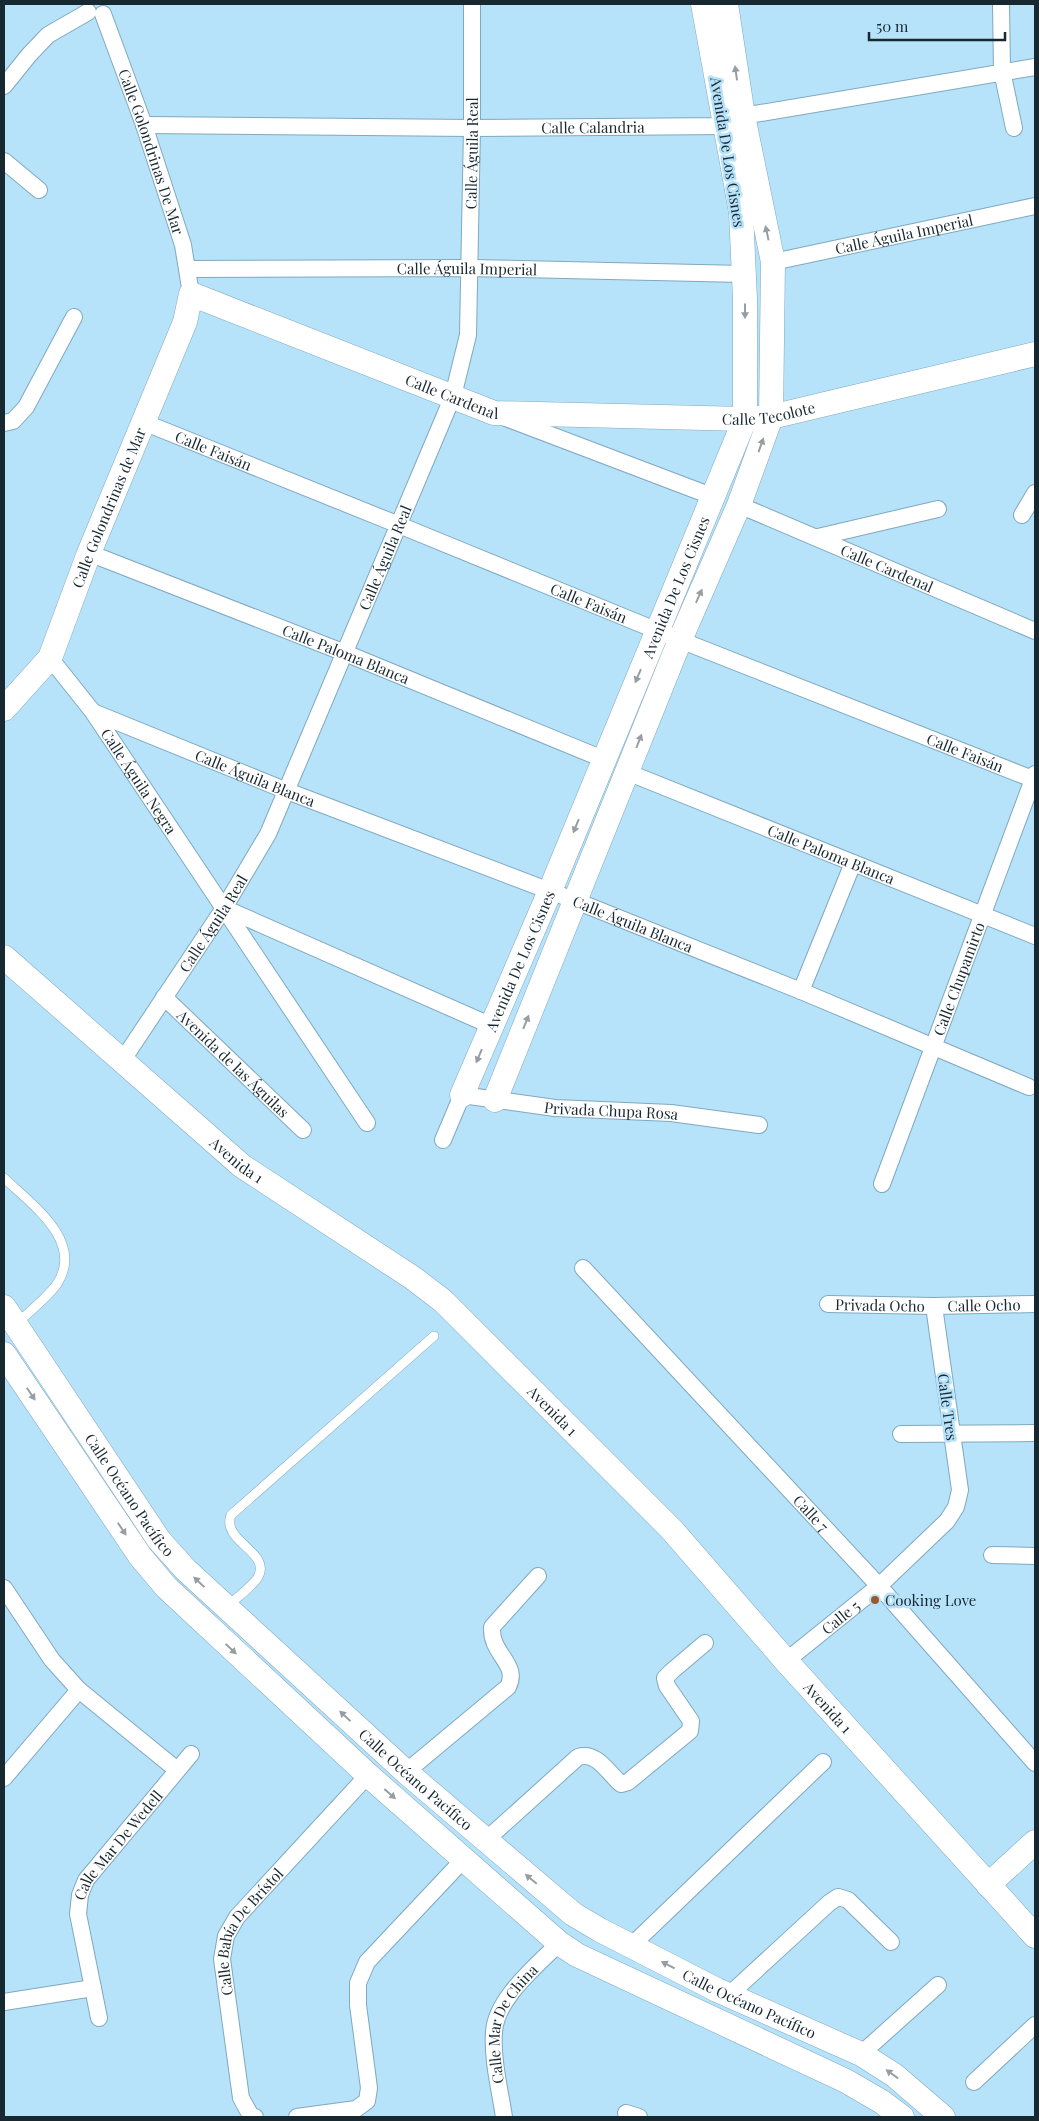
<svg xmlns="http://www.w3.org/2000/svg" width="1039" height="2121" font-family="'Playfair Display',serif">
  <style>
    .lines { fill: none; stroke-linecap: round; stroke-linejoin: round }
    .lane-casing { stroke: #7fa9c0; stroke-width: 10 }
    .street-casing { stroke: #7fa9c0; stroke-width: 18 }
    .secondary-casing { stroke: #7fa9c0; stroke-width: 25 }
    .lane { stroke: #fff; stroke-width: 9 }
    .street { stroke: #fff; stroke-width: 16 }
    .secondary { stroke: #fff; stroke-width: 24 }
    .oneway { fill: #979ea2 }
    .poi-dot { fill: #9d592a; stroke: #b6e2fa; stroke-width: 2 }
    .labels { text-anchor: middle; dominant-baseline: central; stroke-width: 5; stroke-linejoin: round; paint-order: stroke }
    .street-label { font-size: 15px; fill: #172831; stroke: #b6e2fa }
    .poi-label { font-size: 15px; fill: #172831; stroke: #b6e2fa; text-anchor: start }
  </style>
  <rect width="100%" height="100%" fill="#b6e2fa"/>
  <g class="lines">
    <!-- lane casing -->
    <g class="lane-casing">
      <path id="lane" d="M4,1178C31,1204 85,1241 57,1284C46,1299 29,1312 16,1324
        M228,1606C234,1600 255,1584 258,1577C272,1552 221,1542 231,1515L434,1336"/>
    </g>
    <!-- street casing -->
    <g class="street-casing">
      <g id="street">
        <path d="M1001,4L1002,71L1014,128"/>
        <path id="s1" d="M103,14L144,125L183,245L191,294"/>
        <path d="M4,86L29,55L48,35L88,12"/>
        <path id="s2" d="M144,125L472,128L725,126L743,116L1035,67"/>
        <path d="M4,161L39,190"/>
        <path id="s3" d="M773,262L1035,206"/>
        <path id="s4" d="M188,269L470,268L744,274"/>
        <path d="M506,418L714,497"/>
        <path id="s5" d="M143,422L399,525L680,640L1035,780"/>
        <path d="M4,423L13,421L26,407L74,317"/>
        <path id="s6" d="M739,505L1035,631"/>
        <path d="M1022,515L1035,493"/>
        <path d="M818,537L938,509"/>
        <path id="s7" d="M89,553L345,653L603,759"/>
        <path id="s8" d="M50,658L93,712L367,1123"/>
        <path id="s9" d="M93,712L287,791L576,901L801,991L1029,1087"/>
        <path id="s10" d="M627,772L1035,936"/>
        <path d="M224,908L492,1026"/>
        <path d="M801,991L853,863"/>
        <path id="s11" d="M164,997L303,1130"/>
        <path id="s12" d="M122,1061L224,908L268,834L453,396L468,335L472,128V4"/>
        <path id="s13" d="M443,1140L462,1095L555,1108L671,1113L759,1125"/>
        <path id="s14" d="M882,1184L1035,774"/>
        <path id="s15" d="M583,1268L879,1586L1035,1763"/>
        <path id="s16" d="M828,1304L934,1306L1035,1304"/>
        <path d="M901,1434L1035,1433"/>
        <path d="M992,1555L1035,1556"/>
        <path d="M4,1588L52,1660L79,1690L177,1770"/>
        <path id="s17" d="M786,1661L879,1586L947,1521L956,1507L960,1490L934,1306"/>
        <path d="M406,1772L508,1687C520,1664 490,1654 492,1627L538,1576"/>
        <path d="M4,1778L79,1690"/>
        <path d="M486,1840L578,1757C597,1751 608,1773 621,1784L628,1782L690,1731L691,1721L667,1686L665,1678L672,1671L705,1643"/>
        <path d="M631,1946L823,1762"/>
        <path d="M729,1995L829,1903L838,1897L848,1900L891,1942"/>
        <path d="M4,2002L93,1988"/>
        <path id="s18" d="M99,2018L78,1914L80,1895L86,1880L191,1754"/>
        <path d="M861,2054L938,1985"/>
        <path d="M974,2082L1035,2025"/>
        <path d="M626,2113L639,2117"/>
        <path id="s19" d="M255,2117L251,2116L241,2098L222,1959L226,1936L237,1917L368,1775"/>
        <path d="M297,2117L356,2109L367,2101L369,2088L358,2005V1983L367,1962L464,1859"/>
        <path id="s20" d="M504,2117C500,2090 492,2060 494,2032C496,1998 537,1966 559,1943"/>
      </g>
    </g>
    <!-- secondary casing -->
    <g class="secondary-casing">
      <g id="secondary">
        <path id="s21" d="M4,709L50,658L89,553L185,322L191,294L494,413L745,419L771,417L1035,354"/>
        <path id="s22" d="M4,957L242,1166L413,1278L443,1301L672,1530L786,1661L1035,1936"/>
        <path id="s23" d="M462,1095L550,891L745,419V299L741,212L703,4"/>
        <path d="M495,1100L680,640L739,505L771,417L773,262L743,116L726,4"/>
        <path id="s24" d="M4,1307L159,1540L186,1570L406,1772L573,1914L600,1930L717,1990L861,2054L894,2075L943,2117"/>
        <path d="M4,1354L140,1556L166,1587L368,1775L559,1943L577,1955L846,2081L882,2102L902,2117"/>
        <path d="M988,1885L1035,1842"/>
      </g>
    </g>
    <!-- lane -->
    <use href="#lane" class="lane"/>
    <!-- street -->
    <use href="#street" class="street"/>
    <!-- secondary -->
    <use href="#secondary" class="secondary"/>
  </g>
  <!-- one-way arrows -->
  <defs><path id="oneway-solid" d="M-6-.8H1V-3.2L6.5 0L1 3.2V.8H-6Z" transform="scale(1.25)"/></defs>
  <g class="oneway">
    <use href="#oneway-solid" transform="translate(736 73) rotate(-98)"/>
    <use href="#oneway-solid" transform="translate(767 233) rotate(-102)"/>
    <use href="#oneway-solid" transform="translate(745 311) rotate(90)"/>
    <use href="#oneway-solid" transform="translate(761 445) rotate(-70)"/>
    <use href="#oneway-solid" transform="translate(699 596) rotate(-66)"/>
    <use href="#oneway-solid" transform="translate(638 676) rotate(113)"/>
    <use href="#oneway-solid" transform="translate(639 741) rotate(-69)"/>
    <use href="#oneway-solid" transform="translate(576 826) rotate(112)"/>
    <use href="#oneway-solid" transform="translate(526 1022) rotate(-68)"/>
    <use href="#oneway-solid" transform="translate(479 1056) rotate(113)"/>
    <use href="#oneway-solid" transform="translate(31 1394) rotate(56)"/>
    <use href="#oneway-solid" transform="translate(122 1529) rotate(56)"/>
    <use href="#oneway-solid" transform="translate(199 1582) rotate(-137)"/>
    <use href="#oneway-solid" transform="translate(231 1649) rotate(43)"/>
    <use href="#oneway-solid" transform="translate(345 1716) rotate(-137)"/>
    <use href="#oneway-solid" transform="translate(390 1794) rotate(41)"/>
    <use href="#oneway-solid" transform="translate(531 1879) rotate(-140)"/>
    <use href="#oneway-solid" transform="translate(668 1965) rotate(-153)"/>
    <use href="#oneway-solid" transform="translate(892 2074) rotate(-144)"/>
  </g>
  <!-- markers -->
  <circle class="poi-dot" cx="875" cy="1600" r="5"/>
  <g class="labels">
    <!-- street labels -->
    <g class="street-label">
      <text stroke="none"><textPath href="#s2" startOffset="449">Calle Calandria</textPath></text>
      <text stroke="none"><textPath href="#s1" startOffset="146">Calle Golondrinas De Mar</textPath></text>
      <text transform="translate(728 152) rotate(81)">Avenida De Los Cisnes</text>
      <text stroke="none"><textPath href="#s12" startOffset="990">Calle Águila Real</textPath></text>
      <text stroke="none"><textPath href="#s3" startOffset="134">Calle Águila Imperial</textPath></text>
      <text stroke="none"><textPath href="#s4" startOffset="279">Calle Águila Imperial</textPath></text>
      <text stroke="none"><textPath href="#s21" startOffset="740">Calle Cardenal</textPath></text>
      <text stroke="none"><textPath href="#s21" startOffset="1060">Calle Tecolote</textPath></text>
      <text stroke="none"><textPath href="#s5" startOffset="76">Calle Faisán</textPath></text>
      <text stroke="none"><textPath href="#s21" startOffset="230">Calle Golondrinas de Mar</textPath></text>
      <text stroke="none"><textPath href="#s12" startOffset="570">Calle Águila Real</textPath></text>
      <text stroke="none"><textPath href="#s6" startOffset="161">Calle Cardenal</textPath></text>
      <text stroke="none"><textPath href="#s23" startOffset="551">Avenida De Los Cisnes</textPath></text>
      <text stroke="none"><textPath href="#s5" startOffset="481">Calle Faisán</textPath></text>
      <text stroke="none"><textPath href="#s7" startOffset="276">Calle Paloma Blanca</textPath></text>
      <text stroke="none"><textPath href="#s5" startOffset="886">Calle Faisán</textPath></text>
      <text stroke="none"><textPath href="#s9" startOffset="175">Calle Águila Blanca</textPath></text>
      <text stroke="none"><textPath href="#s8" startOffset="152">Calle Águila Negra</textPath></text>
      <text stroke="none"><textPath href="#s10" startOffset="220">Calle Paloma Blanca</textPath></text>
      <text stroke="none"><textPath href="#s12" startOffset="165">Calle Águila Real</textPath></text>
      <text stroke="none"><textPath href="#s9" startOffset="580">Calle Águila Blanca</textPath></text>
      <text stroke="none"><textPath href="#s23" startOffset="146">Avenida De Los Cisnes</textPath></text>
      <text stroke="none"><textPath href="#s14" startOffset="219">Calle Chupamirto</textPath></text>
      <text stroke="none"><textPath href="#s11" startOffset="96">Avenida de las Águilas</textPath></text>
      <text stroke="none"><textPath href="#s13" startOffset="199">Privada Chupa Rosa</textPath></text>
      <text stroke="none"><textPath href="#s22" startOffset="309">Avenida 1</textPath></text>
      <text stroke="none"><textPath href="#s16" startOffset="52">Privada Ocho</textPath></text>
      <text stroke="none"><textPath href="#s16" startOffset="156">Calle Ocho</textPath></text>
      <text transform="translate(948 1407) rotate(82)">Calle Tres</text>
      <text stroke="none"><textPath href="#s22" startOffset="714">Avenida 1</textPath></text>
      <text stroke="none"><textPath href="#s24" startOffset="226">Calle Océano Pacífico</textPath></text>
      <text stroke="none"><textPath href="#s15" startOffset="335">Calle 7</textPath></text>
      <text stroke="none"><textPath href="#s17" startOffset="70">Calle 5</textPath></text>
      <text stroke="none"><textPath href="#s22" startOffset="1119">Avenida 1</textPath></text>
      <text stroke="none"><textPath href="#s24" startOffset="631">Calle Océano Pacífico</textPath></text>
      <text stroke="none"><textPath href="#s18" startOffset="188">Calle Mar De Wedell</textPath></text>
      <text stroke="none"><textPath href="#s19" startOffset="201">Calle Bahía De Brístol</textPath></text>
      <text stroke="none"><textPath href="#s24" startOffset="1036">Calle Océano Pacífico</textPath></text>
      <text stroke="none"><textPath href="#s20" startOffset="99">Calle Mar De China</textPath></text>
    </g>
    <!-- poi labels -->
    <g class="poi-label">
      <text x="885" y="1600">Cooking Love</text>
    </g>
  </g>
  <!-- border -->
  <rect width="1039" height="2121" fill="none" stroke="#172831" stroke-width="10"/>
  <!-- scale -->
  <path d="M869 32v8h136v-8" fill="none" stroke="#172831" stroke-width="2.5"/>
  <text x="876" y="32" font-size="15" fill="#172831" stroke="#b6e2fa" stroke-width="4" paint-order="stroke">50 m</text>
</svg>
